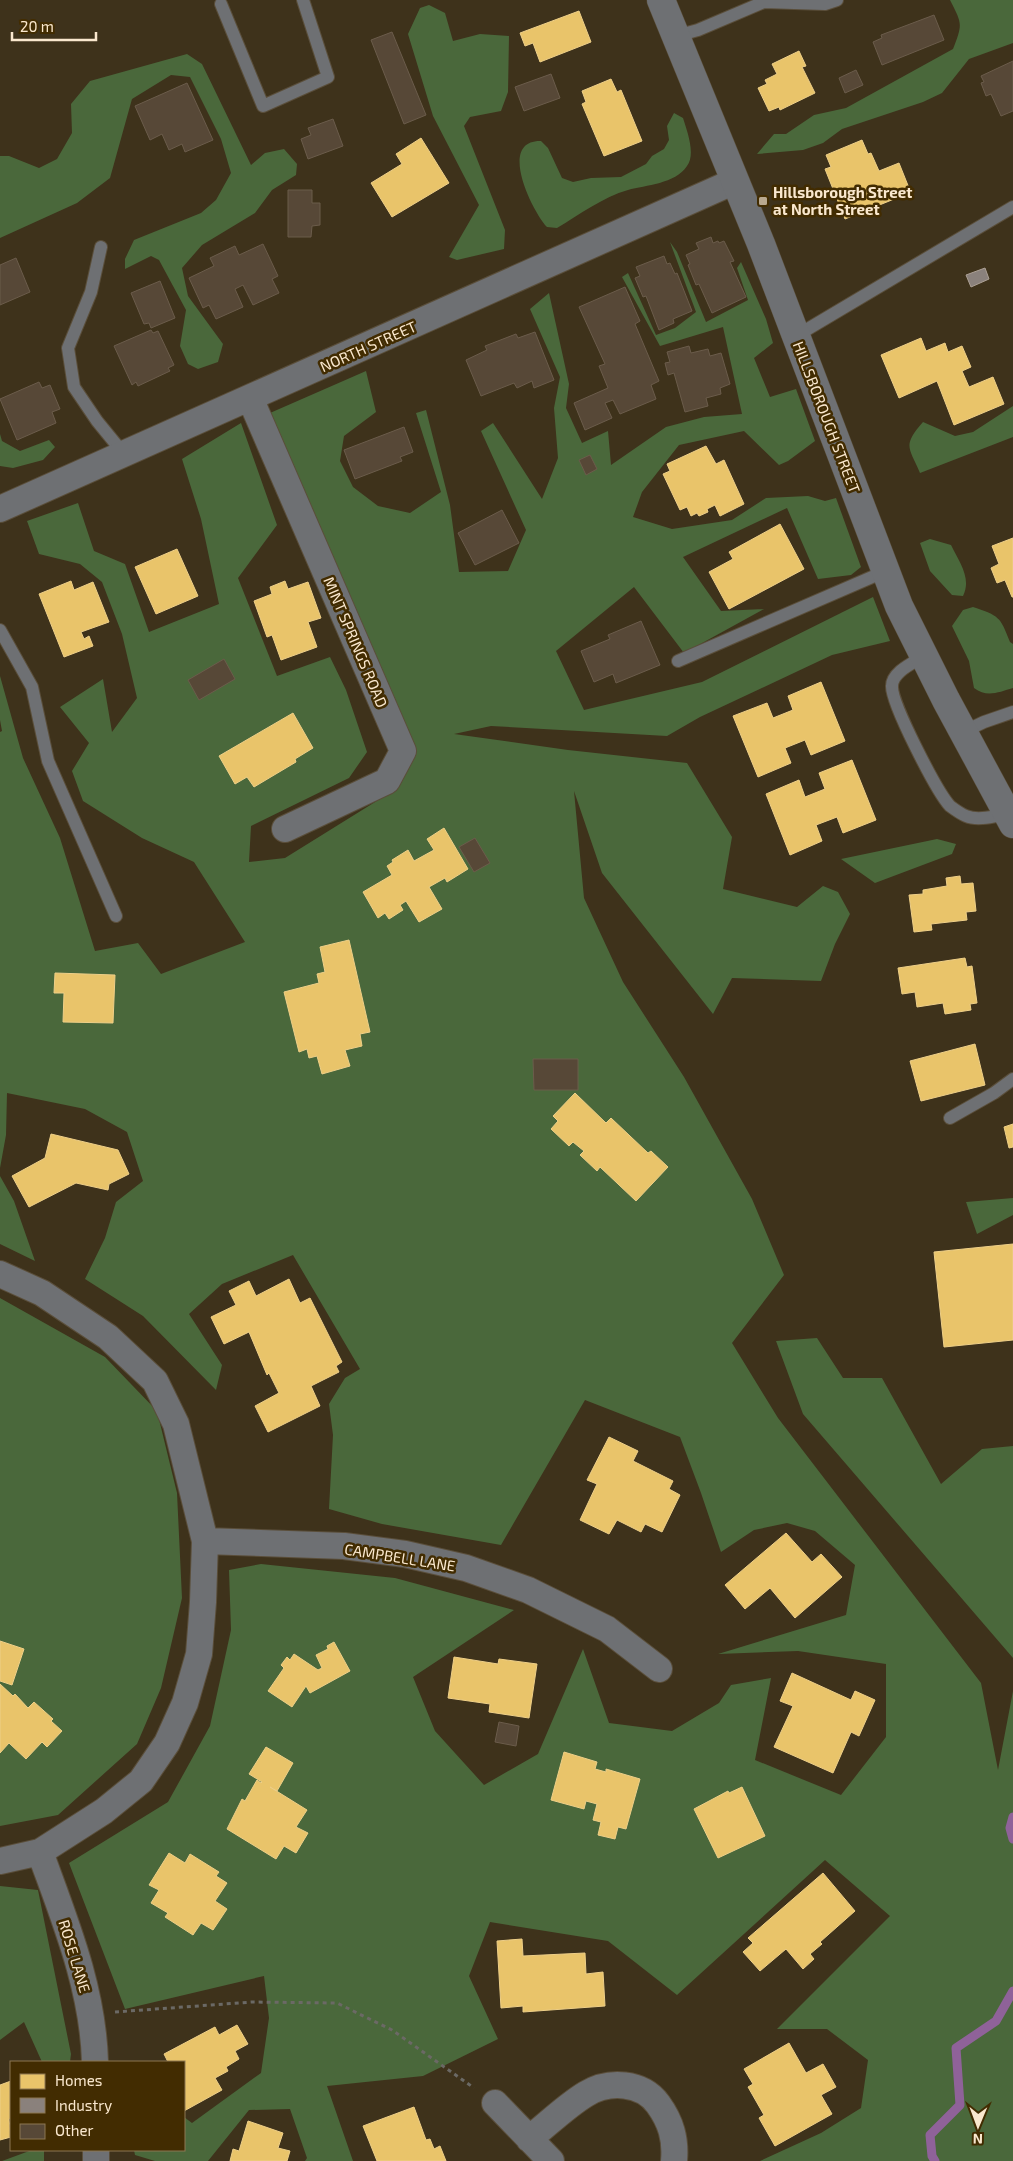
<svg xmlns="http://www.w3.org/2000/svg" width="1013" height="2161" font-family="'Exo 2',sans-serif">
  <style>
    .green { fill: #4a683b }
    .homes { fill: #e9c46a; stroke: #eecf88 }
    .industry { fill: #8a817c; stroke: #aca095 }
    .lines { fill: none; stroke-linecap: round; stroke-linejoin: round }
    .stream { stroke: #8f6299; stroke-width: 9 }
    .building { fill: #574837; stroke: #6b5c4b }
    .service-casing { stroke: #5a4e3a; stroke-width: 14 }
    .minor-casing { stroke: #5a4e3a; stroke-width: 28 }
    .tertiary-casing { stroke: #5a4e3a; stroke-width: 29 }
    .path { stroke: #6b6965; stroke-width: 3; stroke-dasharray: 4 4; stroke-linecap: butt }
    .service { stroke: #6e7073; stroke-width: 12 }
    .minor { stroke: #6e7073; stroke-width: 26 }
    .tertiary { stroke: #6e7073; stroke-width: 28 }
    .poi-dot { fill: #b8a88f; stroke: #422c01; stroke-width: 2 }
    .labels { text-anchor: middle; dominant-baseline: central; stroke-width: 5; stroke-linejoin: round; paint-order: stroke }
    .poi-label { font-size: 15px; font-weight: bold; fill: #fae8ce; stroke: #422c01; text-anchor: start }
    .street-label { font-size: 15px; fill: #fae8ce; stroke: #422c01 }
  </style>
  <rect width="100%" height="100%" fill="#3e321b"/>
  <!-- green -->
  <path class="green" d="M950,0H1013V43L969,59L942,93L923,102L842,129L823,143L803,150L757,154L774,134H786L814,115L846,108L953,49C963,23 962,24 950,0Z
    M429,5L445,13L453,41L480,34L509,36L508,92L501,111L470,117L464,126L505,230L504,249L457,260L449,257L479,205L433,116L408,34L420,8Z
    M187,54L202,64L251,165L265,153L284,149L297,164L296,175L272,190L255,213L202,245L182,268L188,296L223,344L218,362L198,369L188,364L180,346L186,310L159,260L151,256L125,269V259L134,240L201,213L216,200L231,173L221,139L190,77L171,75L132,99L110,178L77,203L0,238V156H9L39,168L57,159L72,133L71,104L90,81Z
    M674,113L683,118C687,131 696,154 687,166C675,184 646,185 628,190C603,197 579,215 557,228L547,227C532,211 497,140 541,141L548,148L562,178L573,182L591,178L621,177L646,164L652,156L664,149L669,140L667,126Z
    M670,242L677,252L706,322L748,300L737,268L741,262L766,319L773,343L754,358L770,397L796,389L815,441L788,461L779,465L744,431L679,445L642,492L633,517L672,529L732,520L766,498L808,496L825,501L836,498L861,567L851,575L818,579L787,508L683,557L721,611L764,609L684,653L634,587L556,651L584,710L702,682L873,597L890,641L832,655L700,717L667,736L491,726L454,734L568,750L687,763L732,837L723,889L797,907L823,886L838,892L850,914L835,944L821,981L732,978L713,1014L602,873L574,791L584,898L623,982L684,1077L752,1199L784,1275L732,1343L778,1418L981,1683L998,1770L1013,1691V2161H760L821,2133L861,2108L868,2060L827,2029H777L890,1916L825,1860L677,1995L608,1941L490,1922L469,1976L498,2039L423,2076L327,2086L353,2161H305L307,2158L290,2109L249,2110L208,2161H155L135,2155L134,2150H184V2117L192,2123L261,2073L269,2018L264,1976L125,2009L69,1863L168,1802L210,1726L231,1630L229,1570L261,1564L395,1578L514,1610L413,1677L435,1731L484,1785L538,1754L583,1649L609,1723L672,1731L719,1703L731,1685L771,1678L755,1760L841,1795L886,1737V1664L798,1651L718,1654L846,1615L855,1565L815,1531L787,1523L754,1530L721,1552L701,1493L680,1437L585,1400L501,1545L382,1524L329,1509L333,1435L329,1404L345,1378L360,1369L293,1255L222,1284L189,1314L222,1365L216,1390L143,1316L85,1279L105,1238L116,1202L143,1181L127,1132L85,1109L7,1093L6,1135L0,1168V732L2,731L0,720V676L23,758L60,838L95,951L138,943L161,974L245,942L194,862L142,838L83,801L72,771L89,743L60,707L103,679L112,732L137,698L122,634L102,582L80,564L39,554L27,521L78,503L94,551L125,564L149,632L219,604L201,519L182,459L241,423L277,525L238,578L277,676L330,657L346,690L367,752L349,778L251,826L249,862L285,858L396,789L407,771L270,413L366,371L376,412L344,436L340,461L353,487L378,506L410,513L441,492L416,413L426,410L450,505L459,572L508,571L526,530L481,431L493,423L542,499L558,458L554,408L560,377L530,309L549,293L569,384L566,408L582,443L608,431L611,465L666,427L704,417L742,414L723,327L660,346L622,277L628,273L656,335L675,328L696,312Z
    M1013,406V437L920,473C909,447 902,446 923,422L955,436L973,432Z
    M0,434L2,441L20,451L49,440L55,447L43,460L13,468L0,466Z
    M930,539L951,545C959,562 972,578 963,596L952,595L930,571L920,543Z
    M973,607C999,616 1000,616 1010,642L1013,644V688C999,692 987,698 974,688L969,661L952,626L963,610Z
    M937,839L956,844L952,854L875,883L841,859Z
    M0,1176L14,1201L35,1261L0,1244Z
    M1013,1198V1215L977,1234L966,1202Z
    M0,1298L105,1357L157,1411L177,1493L182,1598L161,1688L137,1744L58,1815L0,1826Z
    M817,1338L843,1378H882L941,1484L982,1449L1013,1446V1658L803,1414L776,1341Z
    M0,1886L38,1890L71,2054L70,2062H42L24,2022L0,2040Z
    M32,2150H44V2161H2Z"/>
  <!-- homes -->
  <path class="homes" d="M579,11L591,42L540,62L533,43L525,46L520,33Z
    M799,51L806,66L802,67L815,93L780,110L779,107L769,111L758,88L767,84L765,80L777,74L772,64Z
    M611,79L617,92L621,90L642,141L604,156L582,104L586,102L582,91Z
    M421,138L449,183L392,217L371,183L402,164L396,154Z
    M862,140L868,154L871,153L879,171L899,163L909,188L902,191L904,195L845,219L825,169L831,167L826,155Z
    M921,338L926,351L945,343L948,352L962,346L971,367L962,371L969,387L993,377L1004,404L954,425L937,381L899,398L881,355Z
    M706,446L716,464L724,460L744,504L720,516L715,505L707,509L708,512L699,516L697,513L691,516L687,507L680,510L663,474L670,471L667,464Z
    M780,524L804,569L729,609L709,572L733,559L729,552Z
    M1013,538V597H1012L1005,580L997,583L991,568L999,564L992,546Z
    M177,549L198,596L156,614L135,567Z
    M71,581L74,590L93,582L109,622L81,632L84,639L89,636L93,646L64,657L39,594Z
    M285,581L288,589L308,582L321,618L308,622L317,647L281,660L272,635L267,637L254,601L272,594L270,587Z
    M821,682L845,741L811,755L805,740L785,748L791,763L758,777L733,716L767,703L773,718L793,710L788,696Z
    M293,713L313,748L295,759L296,762L254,787L247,777L235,784L219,756Z
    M852,760L876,820L843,833L837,817L816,825L822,841L790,855L766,794L799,780L805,797L825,789L819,773Z
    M444,828L468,869L447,882L445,878L429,887L442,909L419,922L406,901L400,905L403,910L389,919L385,913L378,918L363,892L392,875L387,866L393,862L392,860L408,850L414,861L434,850L427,839Z
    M960,876L961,884L973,883L976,911L966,912L967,920L931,924L932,930L914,932L909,895L923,894V890L947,886L946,878Z
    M349,940L370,1032L360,1034L362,1046L345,1050L350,1066L322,1074L317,1056L309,1058L307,1049L299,1052L284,992L319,983L317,974L325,972L320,947Z
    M965,958L967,967L972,966L977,1003L970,1004L971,1010L945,1014L943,1003L917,1007L915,992L902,994L898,968Z
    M55,973L115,975L113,1023L63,1022L64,993H54Z
    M975,1044L985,1085L921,1101L910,1061Z
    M575,1093L606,1123L611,1118L648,1153L651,1151L668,1167L636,1201L600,1167L597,1171L580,1155L584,1151L573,1142L569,1146L551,1129L558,1121L553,1116Z
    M1013,1124V1147L1009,1148L1004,1127Z
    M51,1134L118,1150L129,1174L109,1184L108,1190L76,1183L29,1207L12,1176L45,1158Z
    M1013,1244V1340L944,1347L934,1252Z
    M289,1279L300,1303L310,1298L342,1362L336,1366L339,1372L311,1386L320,1406L268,1432L255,1406L279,1393L269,1373L267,1375L249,1332L224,1344L211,1317L236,1305L229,1291L249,1281L256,1296Z
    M609,1437L638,1451L633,1461L673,1481L669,1489L680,1495L662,1532L645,1524L641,1532L617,1520L609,1534L580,1520L597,1484L587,1480Z
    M786,1533L812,1562L821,1554L842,1577L795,1618L770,1588L745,1609L725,1585Z
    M0,1641L24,1649L12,1685L0,1681Z
    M334,1642L350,1671L310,1693L306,1686L292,1707L268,1691L284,1668L281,1665L287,1657L290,1660L294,1654L318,1670L322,1668L316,1655L328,1649L327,1646Z
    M454,1657L498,1664L499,1659L537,1664L529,1718L489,1712L490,1704L448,1698Z
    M792,1673L851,1700L855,1691L875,1700L859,1736L851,1732L833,1773L774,1747L793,1706L780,1701Z
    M0,1684L13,1696L15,1694L28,1708L34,1702L53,1719L51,1721L62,1731L47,1747L42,1742L26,1759L9,1743L0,1753Z
    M266,1747L293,1763L277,1791L270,1787L307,1810L296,1827L308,1833L296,1853L284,1846L276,1859L227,1829L242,1799L245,1801L257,1780L261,1783L262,1782L249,1774Z
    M564,1752L597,1762L595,1769L606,1772V1769L640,1779L626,1829L618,1827L615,1839L598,1835L601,1822L593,1820L597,1804L586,1801L584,1809L551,1800Z
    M742,1787L765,1836L718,1858L694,1809L728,1791L729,1793Z
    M169,1853L185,1863L190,1854L219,1872L216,1876L227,1883L215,1901L227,1909L213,1930L201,1923L193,1935L165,1917L168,1913L151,1903L159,1890L149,1885Z
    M823,1873L855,1911L820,1942L822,1944L810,1954L814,1959L803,1969L786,1949L760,1971L743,1952L753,1943L748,1938Z
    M522,1939L523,1956L585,1953L586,1974L603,1972L605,2006L523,2012V2006L501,2008L497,1941Z
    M237,2025L248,2044L235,2051L239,2059L226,2067L228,2071L215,2078L222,2090L184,2111V2062H168L164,2054L215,2027L219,2035Z
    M789,2043L806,2073L823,2064L836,2087L821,2095L832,2114L775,2146L759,2118L764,2115L748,2087L753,2084L744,2069Z
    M11,2081V2118L9,2119L11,2137L0,2140V2085Z
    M414,2107L426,2140L430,2139L434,2149L440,2146L446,2161H377L363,2126Z
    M248,2121L283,2133L278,2148L290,2151L287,2161H230L233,2149L239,2151Z"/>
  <!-- industry -->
  <path class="industry" d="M985,268L989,279L971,287L966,275Z"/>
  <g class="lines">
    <!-- stream -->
    <path class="stream" d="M1013,1817L1010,1828L1013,1839
      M935,2161L932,2156L930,2135L960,2105L956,2048L996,2021L1013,1991"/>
  </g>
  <!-- building -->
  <path class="building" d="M934,15L944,40L882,65L873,42L882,38L881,35Z
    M392,32L426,115L404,124L371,40Z
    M1013,61V111L1001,116L991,94L986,96L981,83L984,82L981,76Z
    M856,70L863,85L845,93L839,78Z
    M551,74L560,98L524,111L515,87Z
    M187,83L213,140L185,152L182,144L169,150L162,134L150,140L135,106Z
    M333,119L343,146L308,159L301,139L311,135L308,128Z
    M288,190H312V203H320V225L312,226L311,237H288Z
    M711,237L713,243L718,241L719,243L724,241L734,261L730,262L746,297L712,313L699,284L696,285L688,265L690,264L686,255L699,249L696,243Z
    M263,244L278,276L272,279L279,293L253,305L243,285L235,289L243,307L216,319L209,305L203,308L189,278L214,266L210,258L235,246L239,255Z
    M664,256L667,264L670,263L675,274L677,273L692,311L673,319L674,323L659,330L646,296L643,297L635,278L640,276L636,267Z
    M16,258L30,292L0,305V265Z
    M160,281L175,318L151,328L149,323L144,324L131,293Z
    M625,287L640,321L635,324L659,381L651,385L656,399L620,414L613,400L605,403L612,418L585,430L574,403L608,388L599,366L605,364L579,307Z
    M151,330L153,333L158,331L174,365L168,368L170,371L138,386L136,382L132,385L114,346Z
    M535,332L554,380L534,388L532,381L517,388L514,383L481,396L466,360L487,350L485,346L516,334L518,338Z
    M689,346L691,353L708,349L710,356L721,353L730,384L720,388L721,394L706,398L708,406L685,412L674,373L668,375L665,363L670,362L667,352Z
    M39,382L42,388L50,385L60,409L52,412L56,423L17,440L0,399Z
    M404,427L413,452L400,457L402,461L355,479L344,450Z
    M590,455L597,469L586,475L579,460Z
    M502,510L519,543L475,565L458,533Z
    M641,621L660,665L616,683L613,674L594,682L581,651L610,639L608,635Z
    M224,659L235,679L199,700L188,680Z
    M475,838L490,863L474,872L459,847Z
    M533,1059H578V1090H534Z
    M499,1722L519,1726L516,1746L495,1742Z"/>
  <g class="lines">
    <!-- service casing -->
    <g class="service-casing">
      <path id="service" d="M221,4L263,106L328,77L303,0
        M676,36L698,30L764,2L825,4L837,0
        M101,247L91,292L68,348L74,387L97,421L124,454
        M796,336L1013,207
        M0,630L32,687L48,761L116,916
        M924,656C913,663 892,672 892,686C891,703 937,792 950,806C954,809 961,814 966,816C978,821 995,816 1007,814
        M678,661L886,571
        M963,732L984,722L1013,712
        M950,1118L994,1093L1013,1079"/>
    </g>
    <!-- minor casing -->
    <g class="minor-casing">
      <path id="minor" d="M250,398L403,751L387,781L285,829
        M0,509L735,181
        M0,1274L42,1293L108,1337L155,1381L176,1424L205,1541L203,1602L199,1654L185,1703L167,1743L141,1781L104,1811L40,1852L0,1861
        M205,1541L344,1546L405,1554L466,1568L528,1590L607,1629L659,1669
        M40,1852C65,1921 93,1988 95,2062
        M495,2103L551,2161
        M529,2139C547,2125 566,2106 586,2094C609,2080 642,2082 658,2104C671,2122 676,2139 674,2161
        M96,2150V2161"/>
    </g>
    <!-- tertiary casing -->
    <g class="tertiary-casing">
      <path id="tertiary" d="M661,0L761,244L899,606L946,700L1013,824"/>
    </g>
    <!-- path -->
    <path class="path" d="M115,2012L252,2002L337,2003L392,2030L474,2088"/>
    <!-- service -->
    <use href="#service" class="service"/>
    <!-- minor -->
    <use href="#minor" class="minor"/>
    <!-- tertiary -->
    <use href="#tertiary" class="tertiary"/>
  </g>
  <!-- markers -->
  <rect class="poi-dot" x="758" y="196" width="10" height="10" rx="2.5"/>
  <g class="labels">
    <!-- poi labels -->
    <g class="poi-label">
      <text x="773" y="192">Hillsborough Street<tspan x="773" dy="17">at North Street</tspan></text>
    </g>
    <!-- street labels -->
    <g class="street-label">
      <text transform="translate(368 346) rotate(-24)">NORTH STREET</text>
      <text transform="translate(827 417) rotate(69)">HILLSBOROUGH STREET</text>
      <text transform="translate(356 642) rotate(67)">MINT SPRINGS ROAD</text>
      <text transform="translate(400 1557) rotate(9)">CAMPBELL LANE</text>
      <text transform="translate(75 1956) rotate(73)">ROSE LANE</text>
    </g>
  </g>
  <!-- legend -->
  <rect x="10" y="2061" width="175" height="90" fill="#422c01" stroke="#8c7753"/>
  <rect x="20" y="2074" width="25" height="15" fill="#e9c46a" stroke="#8c7753"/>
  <text x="55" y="2086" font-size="15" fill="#fae8ce">Homes</text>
  <rect x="20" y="2098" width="25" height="15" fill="#8a817c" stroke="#8c7753"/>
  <text x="55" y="2111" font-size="15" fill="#fae8ce">Industry</text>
  <rect x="20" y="2124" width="25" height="15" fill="#574837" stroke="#8c7753"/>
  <text x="55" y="2136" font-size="15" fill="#fae8ce">Other</text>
  <!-- north arrow -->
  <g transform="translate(978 2126) rotate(181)" stroke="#422c01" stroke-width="4" paint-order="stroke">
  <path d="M0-4L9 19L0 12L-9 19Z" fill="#fae8ce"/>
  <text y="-8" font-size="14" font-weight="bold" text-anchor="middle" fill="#fae8ce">N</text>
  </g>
  <!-- scale -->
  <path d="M12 32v8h84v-8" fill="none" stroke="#fae8ce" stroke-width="2.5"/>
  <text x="20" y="32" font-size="15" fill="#fae8ce" stroke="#422c01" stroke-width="4" paint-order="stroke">20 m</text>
</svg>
